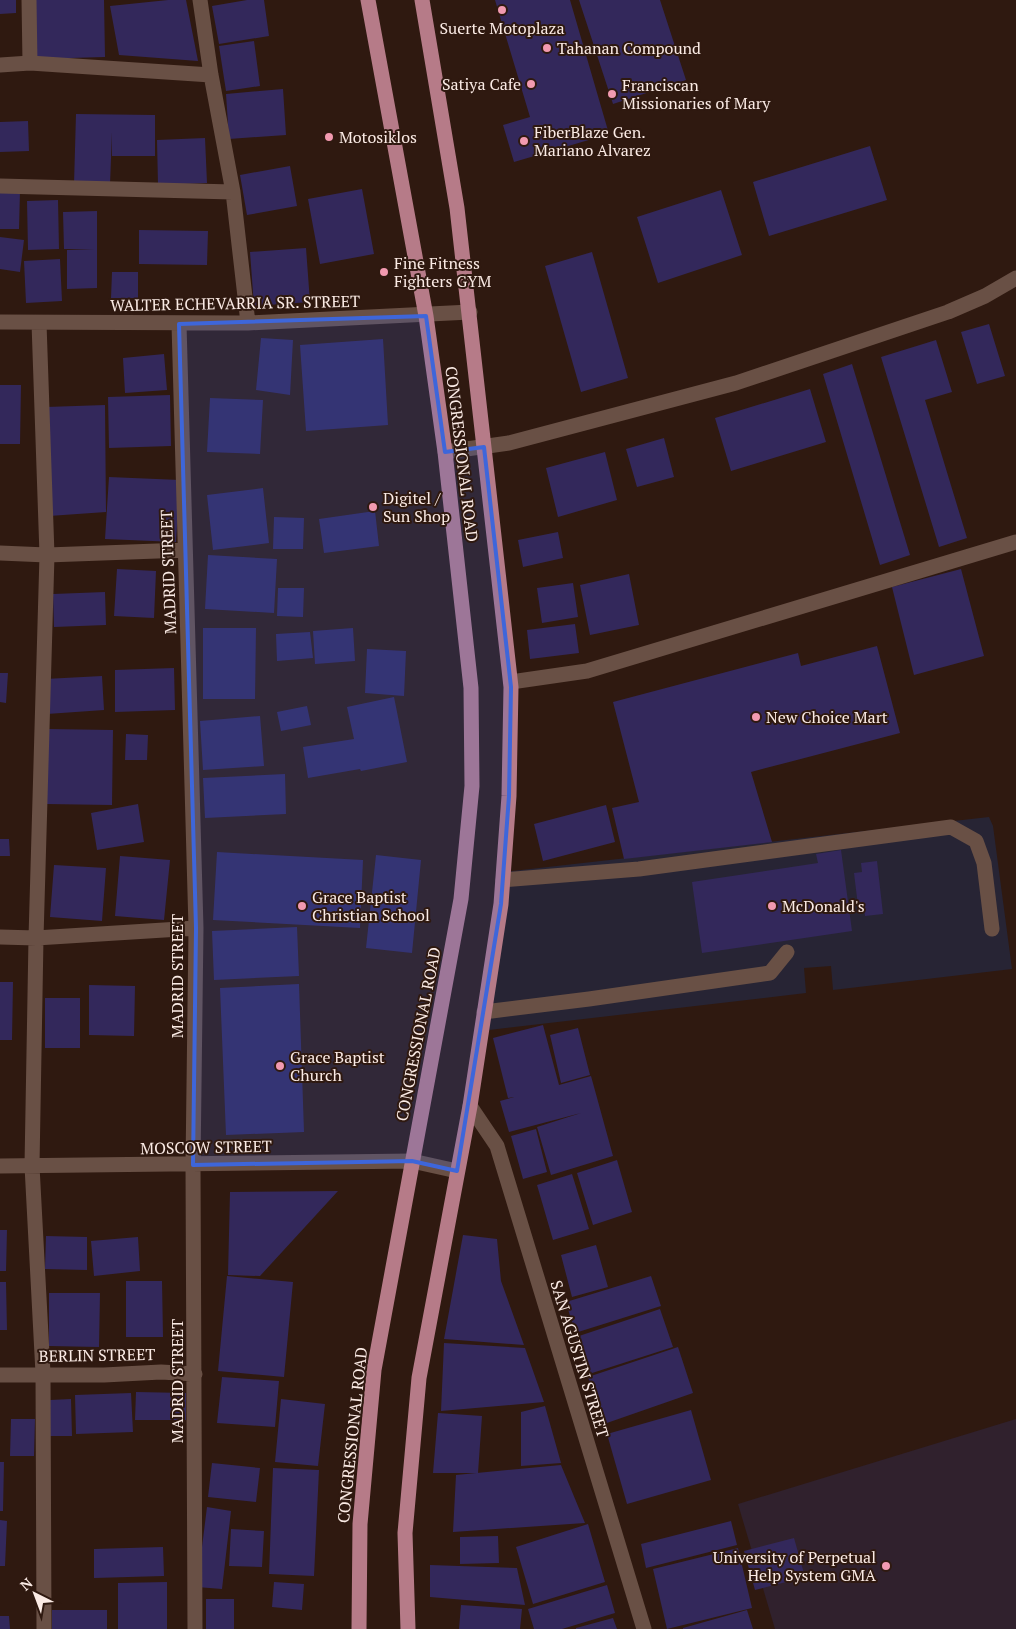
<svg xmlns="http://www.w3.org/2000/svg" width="1016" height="1629" font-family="'PT Serif',serif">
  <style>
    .commercial { fill: #272434 }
    .education { fill: #30212d }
    .building { fill: #33285b }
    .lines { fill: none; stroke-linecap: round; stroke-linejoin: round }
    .minor { stroke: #695045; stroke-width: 15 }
    .major { stroke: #b67b88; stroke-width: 15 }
    .marked { fill: #3e66da; fill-opacity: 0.2; stroke: #3e66da; stroke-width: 4; stroke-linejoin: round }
    .poi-dot { fill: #f29ab0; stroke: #2f1910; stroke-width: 2 }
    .labels { text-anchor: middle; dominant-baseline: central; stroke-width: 4; stroke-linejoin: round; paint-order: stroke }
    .poi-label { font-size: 16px; fill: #fbebe5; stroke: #2f1910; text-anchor: start }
    .street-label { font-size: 16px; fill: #fbebe5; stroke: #2f1910 }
  </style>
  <rect width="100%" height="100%" fill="#2f1910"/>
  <!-- commercial -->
  <path class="commercial" d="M989,817L993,826L1012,969L833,990L831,966L804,968L806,993L481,1031L504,872Z"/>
  <!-- education -->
  <path class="education" d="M1016,1419V1629H775L738,1504Z"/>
  <!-- building -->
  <path class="building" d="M0,0H16V13L0,14Z
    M35,0H104L105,57L35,59Z
    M168,0H186L198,61L119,55L110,6Z
    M247,0H264L269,36L219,44L212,6Z
    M495,0H570L609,134L514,162L503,125L530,117Z
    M579,0H660L686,80L613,104Z
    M254,41L260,86L226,91L219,46Z
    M283,89L286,135L229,139L226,94Z
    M76,114L155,115V156H112V132L110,185L74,184Z
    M28,121L29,151L0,152V122Z
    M205,138L207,183L158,185L157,140Z
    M870,146L887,200L769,236L753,182Z
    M290,166L297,206L247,215L240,175Z
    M362,189L374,254L320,264L308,199Z
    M721,190L742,255L658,283L637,217Z
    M0,191H20L19,229H0Z
    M58,200L59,249L28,250L27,201Z
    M97,211V288L67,289V250L94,249H64L63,212Z
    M139,230L208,231L207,265L139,264Z
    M0,237L24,240L20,272L0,269Z
    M306,248L310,302L254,306L250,252Z
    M592,252L628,378L581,392L545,266Z
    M60,259L62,301L26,303L24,261Z
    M112,272H138V298H111Z
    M989,324L1005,376L977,384L961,332Z
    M261,338L293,340L290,395L256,390Z
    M383,339L388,425L306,431L300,345Z
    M936,340L952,392L925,400L967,538L939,547L881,357Z
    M164,354L167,390L125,393L123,358Z
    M852,364L910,555L880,565L823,374Z
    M0,385H21L20,444H0Z
    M810,389L826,442L731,471L715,418Z
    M170,395L171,446L109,448L108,397Z
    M210,398L263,400L260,454L207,452Z
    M105,405L106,512L49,516L46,407Z
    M664,438L674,477L637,487L626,449Z
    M605,452L617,500L558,517L546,468Z
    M109,477L180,480L176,542L105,539Z
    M263,488L269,543L213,550L207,495Z
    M375,511L379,546L324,553L319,519Z
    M274,517L304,518L303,549H273Z
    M558,532L563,558L523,567L518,540Z
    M208,555L277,559L274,613L205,609Z
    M117,569L156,571L154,618L114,616Z
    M961,569L984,656L914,675L892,587Z
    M629,574L639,625L590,635L580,585Z
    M573,583L578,617L542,623L537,588Z
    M278,588H304L303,617L277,616Z
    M105,592L106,625L54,627L53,594Z
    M575,624L579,653L530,659L527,630Z
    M203,628H256L255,699H203Z
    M353,628L355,661L315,664L313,631Z
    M310,632L313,658L277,661L276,634Z
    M877,646L900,733L751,772L772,842L624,859L612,808L639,802L613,702L798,653L801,666Z
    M367,649L406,651L404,696L365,693Z
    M174,668L175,710L115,712V670Z
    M0,673H8L6,703L0,702Z
    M102,676L104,710L47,714L45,679Z
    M394,697L407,762L361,771L360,769L308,778L303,747L354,739L347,707Z
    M307,706L311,725L281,731L277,712Z
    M260,716L264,766L203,770L200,721Z
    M47,729L113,730L112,805L46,804Z
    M126,734L148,735L147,760H125Z
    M285,774L286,814L205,818L203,778Z
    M138,804L144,842L97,850L91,813Z
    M606,805L615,842L543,861L534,824Z
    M0,839H9L10,856H0Z
    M841,850L852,931L702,953L692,882L818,863L816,854Z
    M217,852L363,860L360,928L213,920Z
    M376,855L421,860L412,953L366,948Z
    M120,856L170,860L164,920L115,916Z
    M877,861L883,914L865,916L864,905L858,906L854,873L862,872L861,863Z
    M54,865L106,868L102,921L50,917Z
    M297,927L299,976L214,980L212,931Z
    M0,982H13L12,1040H0Z
    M299,984L304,1132L226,1135L220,988Z
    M89,985L135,986L134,1036L89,1035Z
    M45,998H80V1048H45Z
    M543,1025L559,1085L591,1076L613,1156L551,1175L537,1127L581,1113L509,1132L500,1101L514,1097L508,1098L493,1038Z
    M578,1028L590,1075L561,1083L550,1035Z
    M536,1129L547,1172L523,1179L511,1136Z
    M617,1160L632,1212L593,1225L577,1173Z
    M572,1174L589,1229L553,1240L537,1185Z
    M338,1191L260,1276L228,1275L230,1192Z
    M0,1230H7L6,1271H0Z
    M463,1235L497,1239L501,1281L524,1345L444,1339Z
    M46,1236L87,1237V1270L45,1269Z
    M138,1237L140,1271L94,1276L91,1241Z
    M596,1245L608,1287L572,1297L561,1255Z
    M227,1276L293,1282L284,1377L218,1371Z
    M651,1276L661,1306L575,1333L566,1302Z
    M126,1281H162L163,1337H126Z
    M0,1282H6L7,1330H0Z
    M49,1293H100L99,1347L49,1346Z
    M660,1309L673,1347L589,1374L576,1337Z
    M444,1343L525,1348L544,1402L441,1411Z
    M678,1347L693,1393L604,1424L588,1377Z
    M222,1377L279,1381L275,1427L217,1423Z
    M136,1392L186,1393V1420H135Z
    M131,1393L133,1432L76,1434L75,1395Z
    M71,1399L72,1436H50V1400Z
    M281,1399L325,1404L318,1466L275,1462Z
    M545,1406L561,1463L521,1466V1412Z
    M691,1410L711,1480L627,1504L607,1434Z
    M438,1413L482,1416L478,1473H433Z
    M11,1419H35L34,1456H10Z
    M0,1462H4L3,1511H0Z
    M212,1463L260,1468L256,1502L208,1497Z
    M561,1465L585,1523L453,1532L456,1475Z
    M273,1468L319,1470L314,1576L269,1574Z
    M207,1507L231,1511L222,1589L197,1587Z
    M0,1520L7,1521L5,1566H0Z
    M731,1521L737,1545L646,1568L641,1544Z
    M588,1524L605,1582L533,1604L516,1547Z
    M231,1529L264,1531L262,1567L229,1566Z
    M498,1536L499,1563L460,1564V1537Z
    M794,1538L805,1577L755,1590L744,1551Z
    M163,1547L164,1576L94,1578V1549Z
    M738,1548L752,1608L667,1629L653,1569Z
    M430,1565L517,1568L525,1605L430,1597Z
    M167,1582V1629H118V1583Z
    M274,1582L304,1584L302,1610L272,1607Z
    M607,1585L615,1613L562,1629H534L528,1609Z
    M206,1599H234V1629H206Z
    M461,1605L522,1609L520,1629H459Z
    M52,1610H107V1629H52Z
    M747,1610L753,1629H683V1628Z
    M0,1616H9L10,1629H0Z
    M613,1618L617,1629H576V1628Z"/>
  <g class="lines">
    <!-- minor -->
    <path class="minor" d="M29,0L30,63
      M200,0L211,75L233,192L248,323
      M0,65L30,63L211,75
      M0,186L233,192
      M0,322L248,323L470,312
      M39,323L47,555L36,938L32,1166L43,1373L44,1629
      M179,324L196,928L193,1165L195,1629
      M445,452L509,443L736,383L948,312L985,296L1016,278
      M0,553L47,555L185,550
      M511,682L587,671L1016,542
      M503,880L639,869L951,827L976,841L984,863L992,929
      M0,937L36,938L196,928
      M484,1012L589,999L770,973L787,952
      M470,1106L497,1146L644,1629
      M0,1166L412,1161L457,1171
      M0,1375H104L161,1372L195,1374"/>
    <!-- major -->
    <path class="major" d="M359,1629L360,1524L374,1370L461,899L472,786L471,688L445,452L426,316L368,0
      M408,1629L405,1533L419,1378L470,1106L501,904L509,796L511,687L457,208L422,0"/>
  </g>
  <!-- marked area -->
  <path class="marked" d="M426,316L445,452L484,447L511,687L509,796L501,904L457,1171L412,1161L193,1165L196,928L179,324Z"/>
  <!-- markers -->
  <g class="poi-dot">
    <circle cx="502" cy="10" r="5"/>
    <circle cx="547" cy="48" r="5"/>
    <circle cx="531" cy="84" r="5"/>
    <circle cx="612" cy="94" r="5"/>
    <circle cx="329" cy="137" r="5"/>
    <circle cx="524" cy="141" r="5"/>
    <circle cx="384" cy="272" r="5"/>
    <circle cx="373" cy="507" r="5"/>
    <circle cx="756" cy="717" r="5"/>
    <circle cx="302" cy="906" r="5"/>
    <circle cx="772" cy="906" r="5"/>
    <circle cx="280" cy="1066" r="5"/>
    <circle cx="886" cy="1566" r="5"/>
  </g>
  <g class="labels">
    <!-- poi labels -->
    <g class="poi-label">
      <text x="502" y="28" text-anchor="middle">Suerte Motoplaza</text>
      <text x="557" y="48">Tahanan Compound</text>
      <text x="521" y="84" text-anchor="end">Satiya Cafe</text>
      <text x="622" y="85">Franciscan<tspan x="622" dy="18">Missionaries of Mary</tspan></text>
      <text x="534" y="132">FiberBlaze Gen.<tspan x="534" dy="18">Mariano Alvarez</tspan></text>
      <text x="339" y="137">Motosiklos</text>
      <text x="394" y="263">Fine Fitness<tspan x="394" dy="18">Fighters GYM</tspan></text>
      <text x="383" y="498">Digitel /<tspan x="383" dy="18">Sun Shop</tspan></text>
      <text x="766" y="717">New Choice Mart</text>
      <text x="312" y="897">Grace Baptist<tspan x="312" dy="18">Christian School</tspan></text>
      <text x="782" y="906">McDonald's</text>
      <text x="290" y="1057">Grace Baptist<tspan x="290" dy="18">Church</tspan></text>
      <text x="876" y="1557" text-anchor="end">University of Perpetual<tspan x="876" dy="18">Help System GMA</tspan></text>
    </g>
    <!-- street labels -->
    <g class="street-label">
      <text transform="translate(235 303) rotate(-1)">WALTER ECHEVARRIA SR. STREET</text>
      <text transform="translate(462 454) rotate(83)">CONGRESSIONAL ROAD</text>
      <text transform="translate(168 572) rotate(-92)">MADRID STREET</text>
      <text transform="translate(177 976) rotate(-90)">MADRID STREET</text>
      <text transform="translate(418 1034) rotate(-79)">CONGRESSIONAL ROAD</text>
      <text transform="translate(206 1147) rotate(-1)">MOSCOW STREET</text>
      <text transform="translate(97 1355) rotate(-1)">BERLIN STREET</text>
      <text transform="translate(580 1359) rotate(73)">SAN AGUSTIN STREET</text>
      <text transform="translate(177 1381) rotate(-90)">MADRID STREET</text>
      <text transform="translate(352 1435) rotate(-84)">CONGRESSIONAL ROAD</text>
    </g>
  </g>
  <!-- north arrow -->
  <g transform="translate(35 1594) rotate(318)" stroke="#2f1910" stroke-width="4" paint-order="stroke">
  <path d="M0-4L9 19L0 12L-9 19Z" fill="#fbebe5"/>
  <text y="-8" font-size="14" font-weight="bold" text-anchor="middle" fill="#fbebe5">N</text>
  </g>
</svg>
